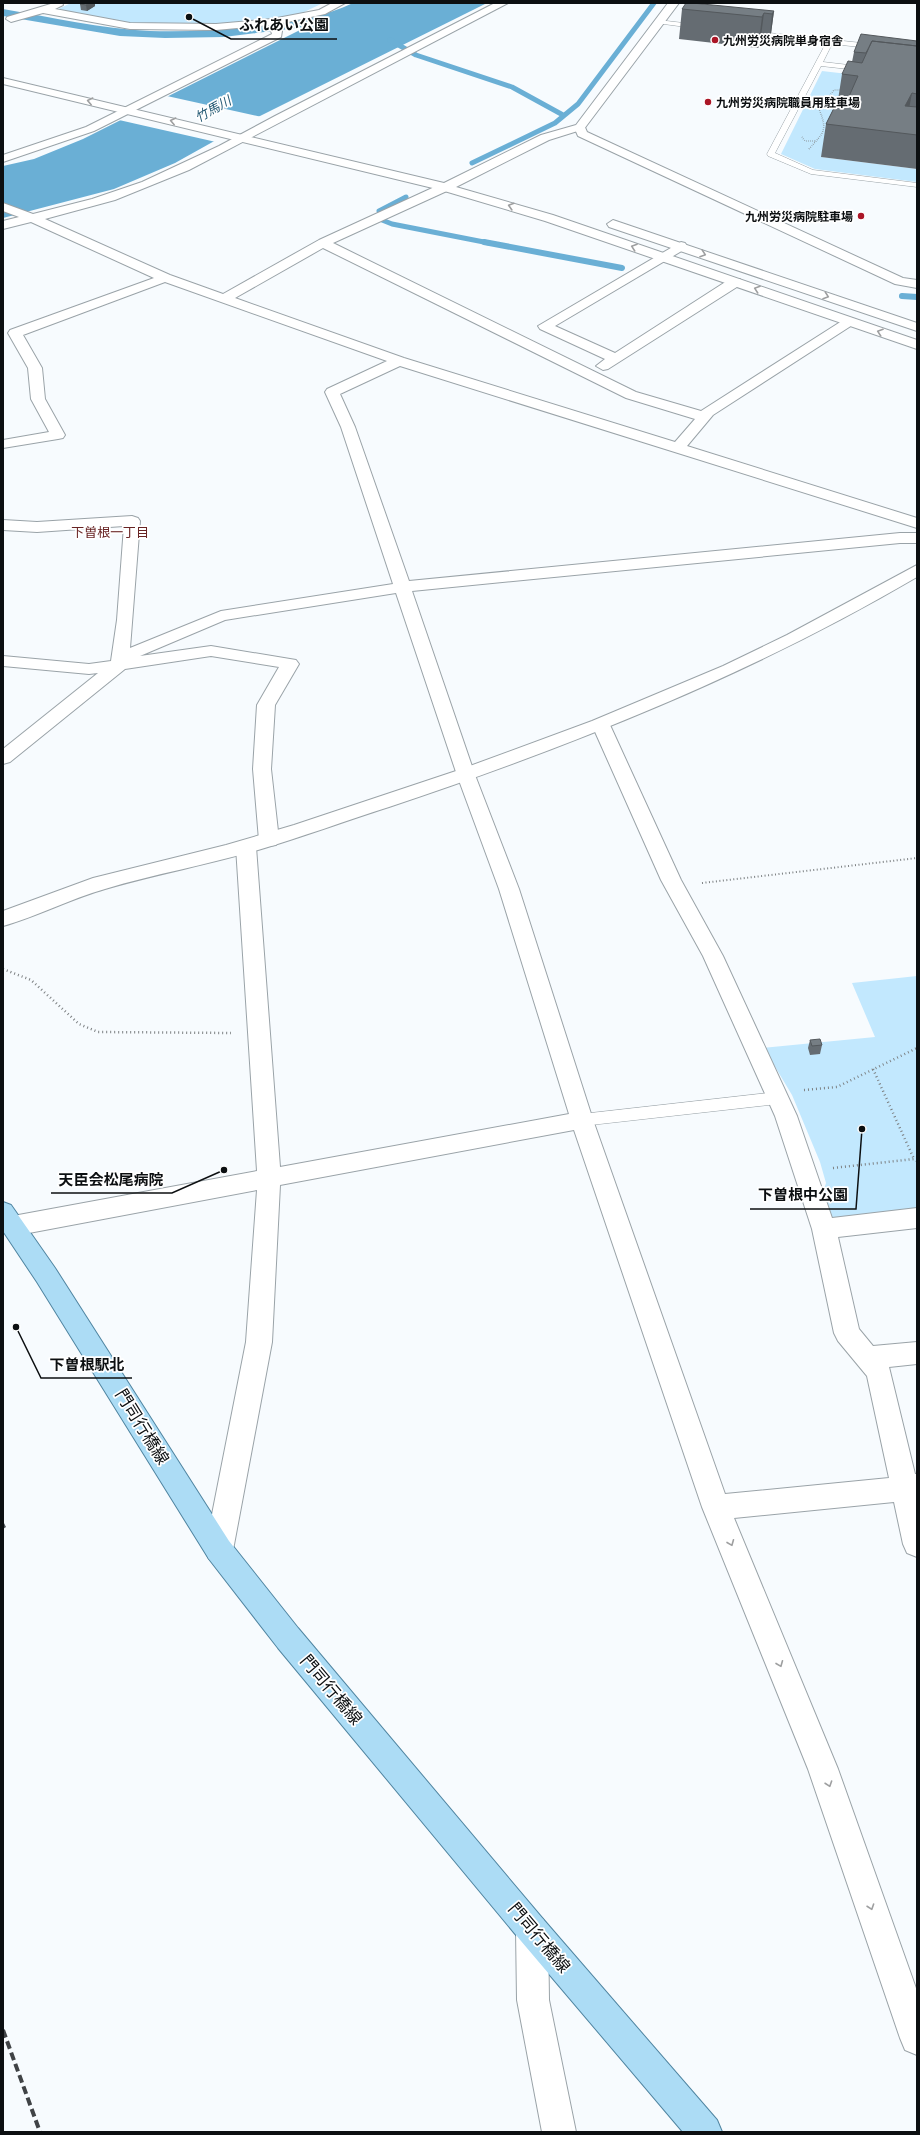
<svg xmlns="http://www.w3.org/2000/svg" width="920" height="2135" font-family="'Libre Baskerville','Noto Sans JP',serif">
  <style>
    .green { fill: #c2e8fe }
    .water { fill: #6aafd5 }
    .pier { fill: #f7fbfe }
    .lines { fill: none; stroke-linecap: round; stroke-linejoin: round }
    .stream-far1 { stroke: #6aafd5; stroke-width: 5 }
    .stream { stroke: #6aafd5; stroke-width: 6 }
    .service-casing { stroke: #9aa3a8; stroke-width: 1 }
    .minor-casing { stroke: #9aa3a8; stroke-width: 2 }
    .tertiary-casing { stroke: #9aa3a8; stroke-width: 2 }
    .primary-casing { stroke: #5085a1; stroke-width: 2 }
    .path-far2 { stroke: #7d8183; stroke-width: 1.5; stroke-dasharray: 0.5 1.5; stroke-linecap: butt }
    .path-far1 { stroke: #7d8183; stroke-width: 2; stroke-dasharray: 1 2.5; stroke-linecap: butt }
    .path { stroke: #7d8183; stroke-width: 2.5; stroke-dasharray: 1 3; stroke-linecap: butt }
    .service { fill: #fff; fill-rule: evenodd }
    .minor { fill: #fff; fill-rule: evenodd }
    .tertiary { fill: #fff; fill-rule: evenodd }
    .primary { fill: #acdcf5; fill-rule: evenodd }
    .rail { stroke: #404346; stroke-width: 4; stroke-dasharray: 8 4; stroke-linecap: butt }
    .wall { fill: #656c72 }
    .shaded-wall { fill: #53585c }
    .building { fill: #767e84; stroke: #53585c }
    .oneway { stroke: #9e9fa0 }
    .poi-dot { fill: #aa1526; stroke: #fff; stroke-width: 1.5 }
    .labels { text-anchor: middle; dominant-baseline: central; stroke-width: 3.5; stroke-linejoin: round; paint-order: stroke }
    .far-poi-label { font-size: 12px; font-weight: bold; fill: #0c0f11; stroke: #fff; text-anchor: start }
    .far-water-label { font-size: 13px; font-style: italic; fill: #225873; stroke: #fff }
    .far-neighbourhood-label { font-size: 13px; fill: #682323; stroke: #fff }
    .near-street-label { font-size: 17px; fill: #0c0f11; stroke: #fff }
    .leader { fill: none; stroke: #0c0f11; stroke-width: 1.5 }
    .callout-dot { fill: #0c0f11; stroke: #fff; stroke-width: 1.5 }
    .callout-label { font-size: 15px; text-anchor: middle; font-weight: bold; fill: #0c0f11; stroke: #fff; stroke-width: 3.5; stroke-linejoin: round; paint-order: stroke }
  </style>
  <rect width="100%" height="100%" fill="#f7fbfe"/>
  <!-- green -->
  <path class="green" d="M71,3H323L300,14L273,19L215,25H135L56,10Z
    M822,71L865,76L821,157L917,169V182L815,169L781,154Z
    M917,976V1211L831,1222L821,1198L826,1183L820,1162L792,1095L774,1065L765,1060L762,1048L875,1037L852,983Z"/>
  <!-- water -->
  <path class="water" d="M353,3H487L252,120L175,163L114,189L3,218V166L34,159L83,139L306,27L224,37L165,38L120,36L3,16V9C51,17 101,29 150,31C190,32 230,30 269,25C298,21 326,16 353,3Z"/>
  <!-- pier -->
  <path class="pier" d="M167,96L262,117L216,142L119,120Z"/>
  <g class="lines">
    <!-- stream-far1 -->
    <path class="stream-far1" d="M390,40L416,55L512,87L563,115
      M472,163L555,123L578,104L654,3
      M406,197L379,211L382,220L392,224L489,243"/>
    <!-- stream -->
    <path class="stream" d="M484,242L622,268
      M902,296L917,297"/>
    <!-- service casing -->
    <g class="service-casing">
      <path id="service" d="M658,20L701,25L704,27L701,29L656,23V21Z
        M751,31L917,49V53L832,44L823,62L866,67L870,69L866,71L821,66L775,153L813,170L917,183V187L811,174L768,156L767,154L826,43L749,34L748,33Z
        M778,1092L783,1094L786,1098L783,1102L778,1104L582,1126L577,1124L574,1120L577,1116L582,1114Z"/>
    </g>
    <!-- minor casing -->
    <g class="minor-casing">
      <path id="minor" d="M54,3H62L63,5L55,9L130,23L216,24L272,19L319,10L332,3H345L325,14L278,24L282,31L281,37L94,131L3,162V155L86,127L272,34L269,25L216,30L130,29L43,13L11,22L6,19L7,17Z
        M495,3H508L189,170L115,200L45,219L170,275L223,294L319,240L441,184H449L451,187L449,190L333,243L636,392L701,411L845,319H855L857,322L713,415L687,446L917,518V528L400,366L340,394L355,427L409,581L900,533H917V543H900L412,591L475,775L519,889L593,1120L725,1494L889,1478L867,1376L838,1341L834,1333L812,1229L775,1116L703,956L661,880L592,725L595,721L601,719L607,721L610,725L681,880L723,956L797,1116L832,1218L917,1208V1228L838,1237L859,1329L873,1346L917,1342V1364L889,1367L915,1474H917V1557L907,1553L903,1544L894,1502L734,1518L838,1769L917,1991V2055L905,2050L900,2038L808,1769L702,1507L574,1130L280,1185L272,1342L233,1550L229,1559L219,1563L209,1559L205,1550L246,1342L257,1190L13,1236L5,1233L3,1222L5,1219L13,1216L257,1171L236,847L239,842L246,841L253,842L256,847L280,1167L569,1114L499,889L457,775L396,593L225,620L140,656L211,646L296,660L299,664L275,705L271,769L279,840L276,845L269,846L262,845L259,840L253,769L257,705L279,667L211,656L125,669L10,762L3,764V749L98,673L89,674L3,666V656L89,664L111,661L117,620L124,526L37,532L3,530V520L37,522L132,516L138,518L140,521L130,648L221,611L393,584L341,427L325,392L327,389L387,361L165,282L23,335L42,368L45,399L65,435L63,438L58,439L3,448V440L49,432L31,399L28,368L8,333L10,330L154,278L31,222L3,229V221L19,217L3,211V203L33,214L92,199L142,182L219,146L275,116ZM323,248L626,398L695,419L675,442L404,358L235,298Z
        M580,124L584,125L587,132L903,278L917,280V288L895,284L578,136L574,127Z
        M681,242L685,243L687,246L685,249L555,326L615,353L730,279H740L741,282L740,285L608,369L603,370L596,366L605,359L540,329L538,326Z
        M532,1914L543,1919L548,1930L549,2000L576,2132H542L517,2000L516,1930L521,1919Z"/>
    </g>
    <!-- tertiary casing -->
    <g class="tertiary-casing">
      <path id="tertiary" d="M668,3H679L584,129L549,140L456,187L553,215L917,340V349L545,221L441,190L3,84V78L444,183L541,135L576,125Z
        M613,220L917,323V331L609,227L607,224Z
        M917,565V577C750,675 572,746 389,807C345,821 302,837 258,850C207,865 155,874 105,889C70,899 38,916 3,926V911L93,878L226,845L294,825L459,770L592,721L723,666L787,635Z"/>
    </g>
    <!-- primary casing -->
    <g class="primary-casing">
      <path id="primary" d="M3,1202L11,1205L55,1268L229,1541L298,1628L543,1919L717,2120L722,2132H683L521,1941L278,1648L209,1559L37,1282L3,1231Z"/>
    </g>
    <!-- path-far2 -->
    <path class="path-far2" d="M822,105L834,90H841
      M802,137L805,141H815
      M809,149C824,132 828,131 819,109"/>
    <!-- path-far1 -->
    <path class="path-far1" d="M702,883L917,858"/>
    <!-- path -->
    <path class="path" d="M3,969L31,980L79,1024L98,1032L231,1033
      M873,1069L914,1159
      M804,1090L837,1087L917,1048
      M833,1168L914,1159L917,1161"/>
    <!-- service -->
    <use href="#service" class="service"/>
    <!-- minor -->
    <use href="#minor" class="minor"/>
    <!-- tertiary -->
    <use href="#tertiary" class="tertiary"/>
    <!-- primary -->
    <use href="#primary" class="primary"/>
    <!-- rail -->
    <path class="rail" d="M3,2030L40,2132"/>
  </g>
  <!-- wall -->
  <path class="wall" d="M81,3H95V6L87,11L81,10L80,4Z
    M682,9L774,11L770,41L769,45L760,44L758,48L679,39Z
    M917,41V169L821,157L826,124L838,100L842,74L852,62L854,52Z
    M810,1040L822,1045L820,1054L810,1055L808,1048Z"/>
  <!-- shaded-wall -->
  <path class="shaded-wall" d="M89,3H95V6L87,11L86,5Z
    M774,11L770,41L769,45L772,14Z
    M764,13L760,44L758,48L762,17Z
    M912,93L906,125L905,106Z
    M3,1521L6,1527L3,1529Z"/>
  <!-- building -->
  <path class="building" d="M81,3H89L86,5L80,4Z
    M686,3H692L774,11L772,14L764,13L762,17L682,9Z
    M861,34L917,41V46L872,41L866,53L854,52Z
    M872,41L917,46V94L912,93L905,106L917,107V135L826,124L838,100L847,101L858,76L842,74L848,61L862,63Z
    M820,1039L822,1045L812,1046L810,1040Z"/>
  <!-- one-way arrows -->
  <defs><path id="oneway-chevron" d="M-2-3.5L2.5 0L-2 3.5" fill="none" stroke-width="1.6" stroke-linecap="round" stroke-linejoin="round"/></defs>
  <g class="oneway">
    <use href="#oneway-chevron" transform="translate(90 101) rotate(-167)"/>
    <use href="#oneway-chevron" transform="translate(173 121) rotate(-167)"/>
    <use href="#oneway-chevron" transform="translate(511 206) rotate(-163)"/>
    <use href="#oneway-chevron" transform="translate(634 247) rotate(-161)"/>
    <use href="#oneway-chevron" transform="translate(703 254) rotate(19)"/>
    <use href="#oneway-chevron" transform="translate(757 289) rotate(-161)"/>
    <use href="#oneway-chevron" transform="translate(826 296) rotate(19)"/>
    <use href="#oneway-chevron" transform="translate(880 332) rotate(-161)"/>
    <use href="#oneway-chevron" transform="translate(731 1543) rotate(68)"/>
    <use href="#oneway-chevron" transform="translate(780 1664) rotate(68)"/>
    <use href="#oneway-chevron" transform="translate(829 1784) rotate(71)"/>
    <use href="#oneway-chevron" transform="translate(871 1907) rotate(71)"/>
  </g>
  <!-- markers -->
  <g class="poi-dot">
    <circle cx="715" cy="40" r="4"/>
    <circle cx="708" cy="102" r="4"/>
    <circle cx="861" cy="216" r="4"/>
  </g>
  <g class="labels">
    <!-- far-poi labels -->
    <g class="far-poi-label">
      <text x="723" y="40">九州労災病院単身宿舎</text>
      <text x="716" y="102">九州労災病院職員用駐車場</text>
      <text x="853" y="216" text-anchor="end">九州労災病院駐車場</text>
    </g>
    <!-- far-water labels -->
    <g class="far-water-label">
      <text transform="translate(213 109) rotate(-29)">竹馬川</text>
    </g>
    <!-- far-neighbourhood labels -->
    <g class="far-neighbourhood-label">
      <text x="110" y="532">下曽根一丁目</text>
    </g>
    <!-- near-street labels -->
    <g class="near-street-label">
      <text transform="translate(142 1427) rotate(58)">門司行橋線</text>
      <text transform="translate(331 1690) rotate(50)">門司行橋線</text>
      <text transform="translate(539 1938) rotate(50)">門司行橋線</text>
    </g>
  </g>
  <!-- callouts -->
  <path class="leader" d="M189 17L231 39H337M224 1170L172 1193H51M862 1129L856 1209H750M16 1327L41 1378H132"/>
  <g class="callout-dot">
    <circle cx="189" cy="17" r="4"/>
    <circle cx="224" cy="1170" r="4"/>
    <circle cx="862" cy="1129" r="4"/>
    <circle cx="16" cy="1327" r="4"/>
  </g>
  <g class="callout-label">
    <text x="284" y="30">ふれあい公園</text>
    <text x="111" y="1185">天臣会松尾病院</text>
    <text x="803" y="1200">下曽根中公園</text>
    <text x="87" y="1370">下曽根駅北</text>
  </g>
  <!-- border -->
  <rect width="920" height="2135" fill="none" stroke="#0c0f11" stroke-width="8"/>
</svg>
